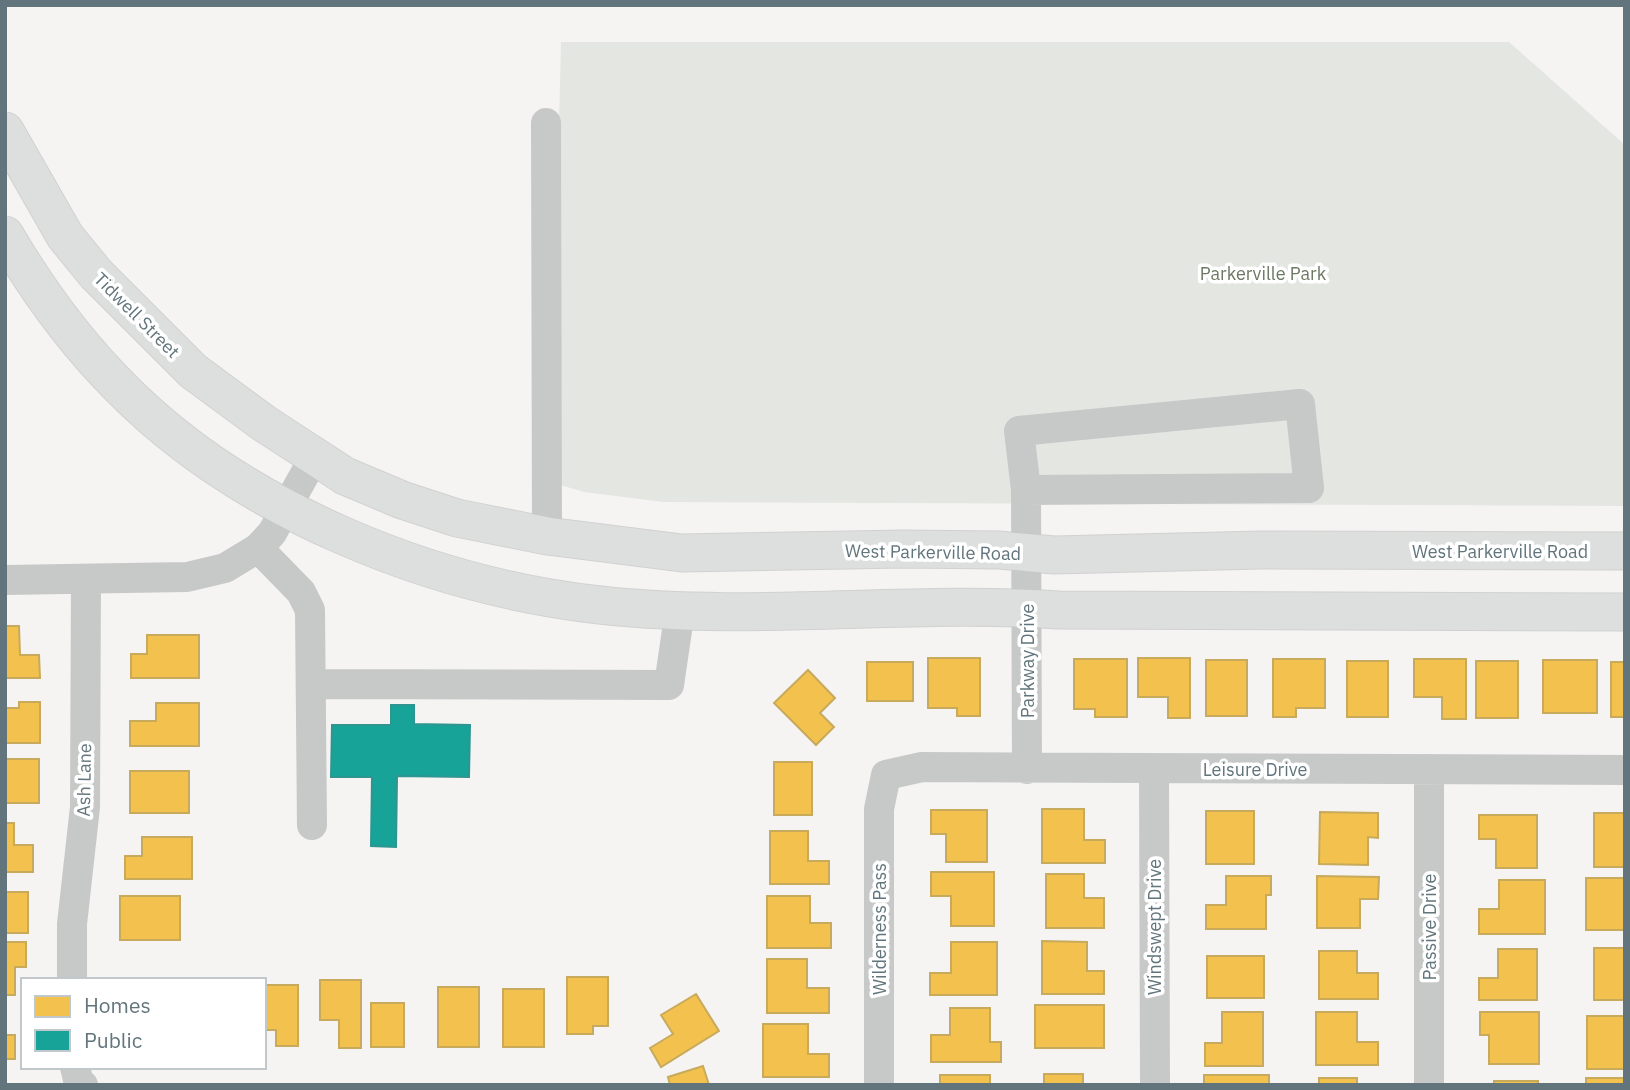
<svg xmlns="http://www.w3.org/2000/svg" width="1630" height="1090" font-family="'IBM Plex Sans',sans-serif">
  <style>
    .green { fill: #e4e6e1 }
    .homes { fill: #f2c14e; stroke: #c7aa5c; stroke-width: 2 }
    .public { fill: #17a398; stroke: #2e9590; stroke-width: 2 }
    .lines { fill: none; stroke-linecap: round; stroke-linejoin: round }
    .major-casing { stroke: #d1d1d1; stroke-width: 39 }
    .minor { stroke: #c7c9c8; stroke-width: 30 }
    .major { stroke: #dddede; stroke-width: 37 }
    .labels { text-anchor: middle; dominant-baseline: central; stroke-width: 7; stroke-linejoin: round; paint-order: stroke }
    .park-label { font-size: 18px; fill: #6c7964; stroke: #fff }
    .street-label { font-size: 18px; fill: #62757c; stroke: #fff }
  </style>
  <rect width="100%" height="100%" fill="#f5f4f3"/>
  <!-- green -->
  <path class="green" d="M561,42H1509L1625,145V506L663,502L584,492L550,482Z"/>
  <!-- homes -->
  <path class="homes" d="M5,626H19L20,655H39L40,678H5Z
    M147,635H199V678H131V654H147Z
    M928,658H980V716H957V708H928Z
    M1138,658H1190V718H1168V697H1138Z
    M1074,659H1127V717H1095V709H1074Z
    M1273,659H1325V708H1296V717H1273Z
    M1414,659H1466V719H1442V697H1414Z
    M1206,660H1247V716H1206Z
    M1543,660H1597V713H1543Z
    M1347,661H1388V717H1347Z
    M1476,661H1518V718H1476Z
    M867,662H913V701H867Z
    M1611,662H1625V717H1611Z
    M808,670L835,698L820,713L834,727L816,745L774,703Z
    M19,702H40V743H5V708H19Z
    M156,703H199V746H130V721H156Z
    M5,759H39V803H5Z
    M774,762H812V815H774Z
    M130,771H189V813H130Z
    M1042,809H1084V840H1105V863H1042Z
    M931,810H987V862H946V834H931Z
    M1206,811H1254V864H1206Z
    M1320,812L1378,813V838L1368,837V865L1319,864Z
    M1594,813H1625V867H1594Z
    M1479,815H1537V868H1496V839H1479Z
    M5,823H14V845H33V872H5Z
    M770,831H808V861H829V884H770Z
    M142,837H192V879H125V856H142Z
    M931,872H994V926H951V896H931Z
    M1046,874H1084V898H1104V928H1046Z
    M1226,876H1271V895H1266V929H1206V905H1226Z
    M1317,876L1379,877L1378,899H1360V928H1317Z
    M1586,878H1625V930H1586Z
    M1499,880H1545V934H1479V909H1499Z
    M5,892H28V933H5Z
    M120,896H180V940H120Z
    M767,896H810V923H831V948H767Z
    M1042,941L1087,942V971H1104V994H1042Z
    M5,942H26V967H15V995H5Z
    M951,942H997V995H930V973H951Z
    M1594,948H1625V1000H1594Z
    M1498,949H1537V1000H1479V978H1498Z
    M1319,951H1357V973H1378V999H1319Z
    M1207,956H1264V998H1207Z
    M767,959H807V988H829V1013H767Z
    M567,977H608V1026H593V1034H567Z
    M320,980H361V1048H339V1020H320Z
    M264,985H298V1046H276V1030H264Z
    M438,987H479V1047H438Z
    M503,989H544V1047H503Z
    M696,994L719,1031L661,1067L650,1048L673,1034L661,1015Z
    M371,1003H404V1047H371Z
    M1035,1005H1104V1048H1035Z
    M950,1008H990V1042H1001V1062H931V1035H950Z
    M1222,1012H1263V1066H1205V1043H1222Z
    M1316,1012H1357V1042H1378V1065H1316Z
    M1480,1012H1539V1064H1489V1035H1480Z
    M1587,1016H1625V1069H1587Z
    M763,1024H808V1054H829V1077H763Z
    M5,1035H15V1059H5Z
    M703,1066L709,1085H670L668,1077Z
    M1044,1074H1083V1085H1044Z
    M940,1075H990V1085H940Z
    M1204,1075H1269V1085H1204Z
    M1319,1078H1357V1085H1319Z
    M1586,1078H1625V1085H1586Z
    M1494,1081H1538V1085H1494Z"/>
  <!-- public -->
  <path class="public" d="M391,705H414V724L470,725L469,777L397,776L396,847L371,846L372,777H331L332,725H391Z"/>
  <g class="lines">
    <!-- major casing -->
    <g class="major-casing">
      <path id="major" d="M5,131L65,236L96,274L193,371L265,424L345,476L402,500L457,518L547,536L682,553L904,549L999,550L1054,555L1261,550L1625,551
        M5,235C36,288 76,343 120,387C241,510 430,586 600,605C752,622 906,600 1058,610L1625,612"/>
    </g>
    <!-- minor -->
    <path class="minor" d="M546,123L547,536
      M1026,490L1309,488L1300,404L1019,431L1026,490L1027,769
      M258,548L301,592L310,610L312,825
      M5,580L187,577L225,568L258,548L272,533L315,456
      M311,684L669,685L680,610
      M1154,769L1155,1085
      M1429,769V1085
      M72,980V924L85,807L86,580
      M75,1067L79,1084L83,1085
      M879,1085V809L886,775L922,767L1625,770"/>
    <!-- major -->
    <use href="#major" class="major"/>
  </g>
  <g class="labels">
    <!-- park labels -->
    <g class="park-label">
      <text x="1263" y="273">Parkerville Park</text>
    </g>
    <!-- street labels -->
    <g class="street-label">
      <text transform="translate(137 315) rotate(45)">Tidwell Street</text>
      <text x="1500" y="551">West Parkerville Road</text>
      <text transform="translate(933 552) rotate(1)">West Parkerville Road</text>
      <text transform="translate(1027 661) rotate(-90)">Parkway Drive</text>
      <text x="1255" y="769">Leisure Drive</text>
      <text transform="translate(84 780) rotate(-89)">Ash Lane</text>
      <text transform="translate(1154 927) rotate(-90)">Windswept Drive</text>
      <text transform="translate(1429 927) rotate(-90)">Passive Drive</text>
      <text transform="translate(879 929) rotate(-90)">Wilderness Pass</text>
    </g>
  </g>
  <!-- border -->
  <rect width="1630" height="1090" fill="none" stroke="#62757c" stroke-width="14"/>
  <!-- legend -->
  <rect x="21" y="978" width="245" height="91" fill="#ffffff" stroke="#c0c8cb" stroke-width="2"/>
  <rect x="35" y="996" width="35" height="21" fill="#f2c14e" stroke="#c0c8cb" stroke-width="2"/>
  <text x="84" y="1013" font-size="21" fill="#62757c">Homes</text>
  <rect x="35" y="1030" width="35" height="21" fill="#17a398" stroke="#c0c8cb" stroke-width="2"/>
  <text x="84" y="1048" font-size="21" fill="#62757c">Public</text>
</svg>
